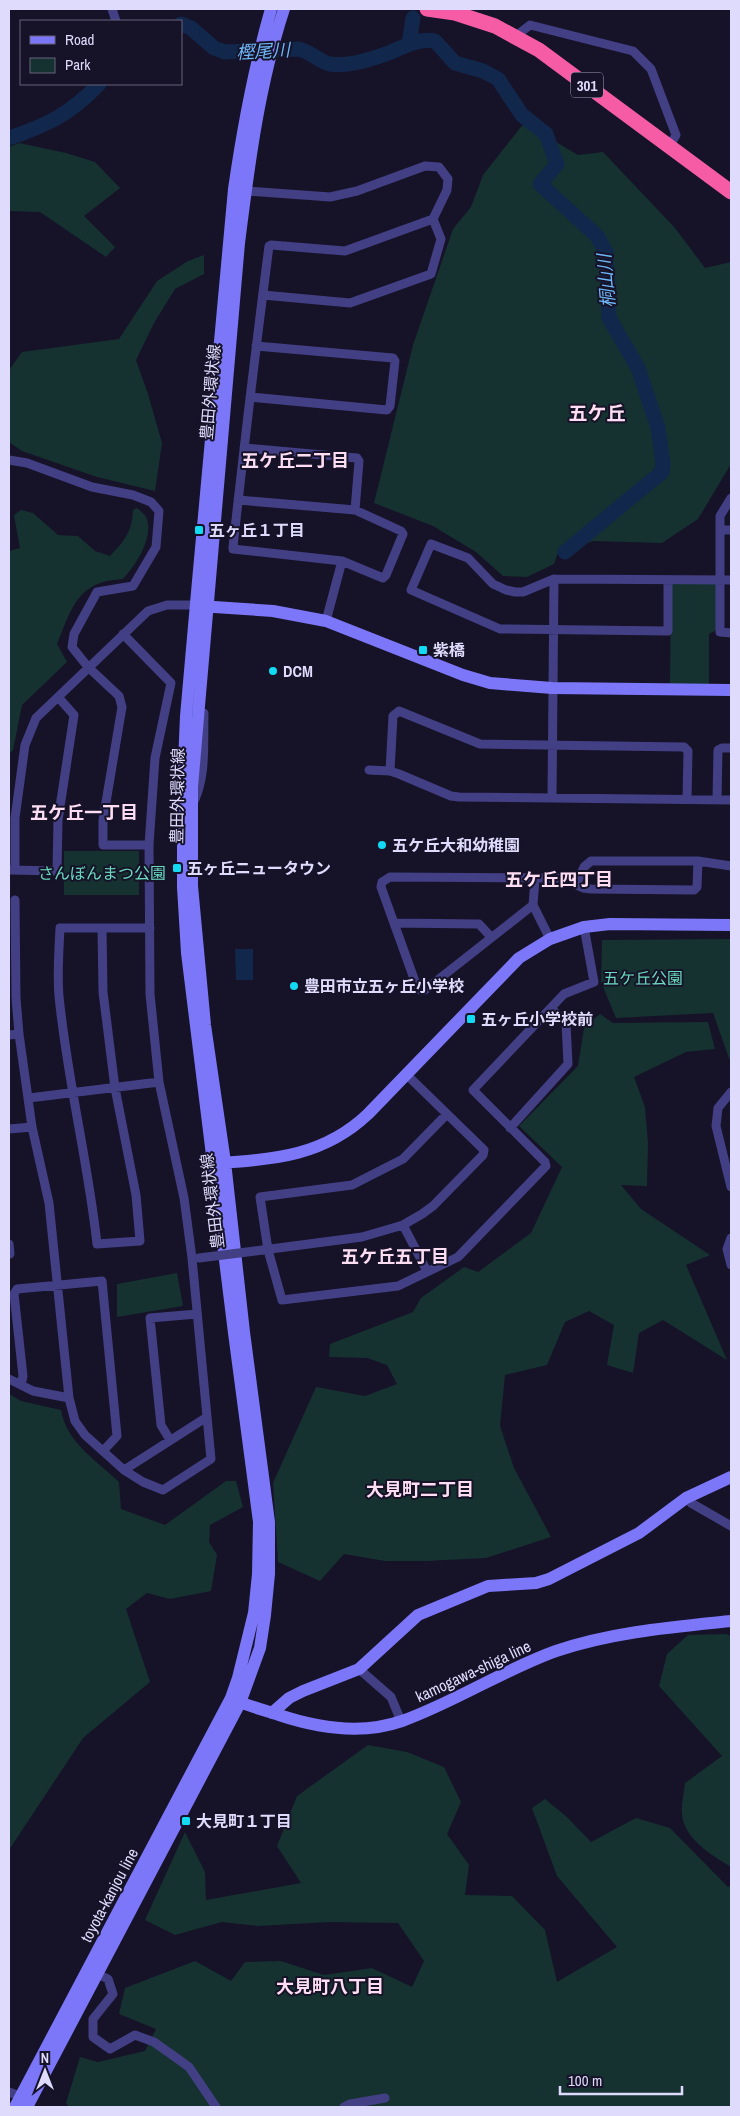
<svg xmlns="http://www.w3.org/2000/svg" width="740" height="2116" font-family="'Archivo Narrow','Noto Sans JP',sans-serif">
  <style>
    .green { fill: #153231 }
    .water { fill: #12274c }
    .lines { fill: none; stroke-linecap: round; stroke-linejoin: round }
    .river { stroke: #12274c; stroke-width: 15 }
    .street { stroke: #433f84; stroke-width: 9 }
    .secondary { stroke: #7c77f8; stroke-width: 12 }
    .highway { stroke: #f65ca5; stroke-width: 15 }
    .street-bridge { stroke: #433f84; stroke-width: 9 }
    .poi-dot { fill: #11daf2; stroke: #161228; stroke-width: 2 }
    .labels { text-anchor: middle; dominant-baseline: central; stroke-width: 4; stroke-linejoin: round; paint-order: stroke }
    .shield { fill: #161228; stroke: #a39fbd; stroke-width: 1 }
    .shield-label { font-size: 15px; font-weight: bold; fill: #dfdbfd }
    .street-label { font-size: 16px; fill: #dfdbfd; stroke: #161228 }
    .poi-label { font-size: 16px; font-weight: bold; fill: #dfdbfd; stroke: #161228; text-anchor: start }
    .park-label { font-size: 16px; fill: #69dabf; stroke: #161228 }
    .water-label { font-size: 18px; font-style: italic; fill: #6eb7f7; stroke: #161228 }
    .neighbourhood-label { font-size: 18px; font-weight: bold; fill: #fdddf1; stroke: #161228 }
    .quarter-label { font-size: 19px; font-weight: bold; fill: #fdddf1; stroke: #161228 }
  </style>
  <rect width="100%" height="100%" fill="#161228"/>
  <!-- green -->
  <path class="green" d="M524,123L578,155L603,152L675,228L705,268L731,262V464L698,519L662,543L593,541L558,553L554,564L527,577L503,576L476,552L433,526L374,503L413,345L453,229L471,207L483,175Z
    M19,143L66,153L95,162L120,188L84,216L115,247L106,257L40,212L9,211V147Z
    M204,255V274L175,289L154,323L136,360L148,394L162,443L155,491L97,477L22,451L9,442V370L22,352L119,339L157,281L188,261Z
    M137,508C140,510 144,514 146,517C155,537 135,566 123,579C78,581 72,607 57,644L67,662L22,705L13,750L9,754V551L20,548L14,515L21,510L33,513L58,535L78,536L95,551L110,556C125,540 132,532 133,510Z
    M671,584H717V630L709,634V685L670,684Z
    M64,851H139V895H64Z
    M731,939V1064L713,1013L616,1018L601,982L602,940Z
    M600,1014L613,1023L708,1022L715,1049L686,1052L634,1077L645,1107L648,1144L647,1186L621,1185L641,1209L710,1255L686,1265L727,1360L663,1320L639,1333L633,1373L607,1365L614,1325L589,1311L565,1322L547,1365L505,1375L500,1426L514,1468L551,1537L486,1558L427,1561H385L344,1554L320,1581L278,1562L273,1483L316,1387L365,1396L397,1384L387,1365L367,1358L329,1357L330,1344L413,1312L421,1298L464,1267L478,1272L531,1233L562,1167L519,1126L578,1066L584,1028Z
    M177,1273L183,1306L117,1317V1284Z
    M9,1394L21,1401L61,1410C67,1443 95,1459 119,1482L121,1509L165,1525L226,1481H236L243,1507L210,1525L209,1542L217,1555L211,1591L170,1599L147,1593L126,1609L150,1682L83,1738L9,1850Z
    M726,1634L731,1636V1867C713,1856 683,1838 682,1814C681,1804 684,1793 685,1783L722,1756L659,1686L667,1654L688,1635Z
    M368,1745L407,1752L444,1767L461,1802L447,1834L469,1865L465,1895L512,1896L545,1930L557,1982L617,1947L557,1876L532,1808L545,1799L567,1817L591,1842L636,1818L670,1828L728,1887L731,1886V2107H69L66,2103L80,2057L98,2062L145,2051L156,2029L119,2014L125,1988L195,1961L231,1981L245,1962L281,1961L324,1975L372,1968L412,1987L424,1961L398,1923L330,1922L258,1926L222,1922L175,1935L145,1920L185,1832L205,1872L206,1900L301,1883L277,1846L297,1796Z"/>
  <!-- water -->
  <path class="water" d="M235,949H253V980H236Z"/>
  <g class="lines">
    <!-- river -->
    <path class="river" d="M181,24L191,28L214,48L225,52L299,49C311,52 322,63 330,64C349,67 373,59 391,52C405,46 419,38 435,41L455,63L483,71L498,79L522,115L546,134L557,164L540,184L597,236L606,252L609,318L638,368L658,428L663,464L662,472L565,552
      M409,44L413,18
      M9,138C48,125 70,114 99,84"/>
    <!-- street -->
    <path class="street" d="M112,9L116,21
      M516,36L530,25L633,51L651,69L676,135L669,147
      M263,295L350,303L431,274L441,239L433,219
      M250,397L387,410L390,406L395,361L393,358L256,346
      M244,448L357,458L359,461L355,510
      M9,460L27,463L92,487L133,495L151,502L159,511L156,547L133,586L97,592L74,634L72,647L88,667L119,696L122,707L103,820V845H149
      M731,498L720,516V632L731,633
      M238,500L355,510L401,531L403,534L386,575L383,578L342,561L233,549V547C244,446 256,346 269,246L271,245L345,251L433,219L447,190L448,179L439,167L425,166L357,191L330,197L246,191
      M720,530H731
      M668,580V631L500,629L411,590L431,544L468,558L493,584L506,590L515,592H523L554,579L731,580
      M326,621L342,561
      M369,770L390,771L399,774L451,796L459,797L731,800
      M390,771L393,716L399,711L480,744L684,747L688,751L687,799
      M552,797L554,579
      M717,799L718,750L722,748H731
      M192,805C207,779 203,743 204,713
      M10,870L57,871L58,820L74,715L58,697
      M15,870V818L25,745L36,718L148,611L167,605H196
      M535,879L533,905L550,939
      M576,885L584,867L591,861H698L731,866
      M15,900L16,998L19,1034L32,1127L49,1203L69,1398L75,1421L85,1435L124,1470L143,1482L163,1490L211,1459L192,1258L184,1198L159,1082L150,994L149,845L155,758L171,683L123,634
      M533,905L425,990H420L417,987L381,887L382,882L390,877L561,878L583,888L591,889L694,890L697,887L698,861
      M394,923L479,924L491,937
      M102,928L103,992L115,1088L136,1195L140,1241L97,1244C88,1161 67,1079 59,996C57,974 59,950 60,928H150
      M9,1035L19,1034
      M731,1092L718,1108L716,1126L731,1187
      M29,1098L159,1082
      M447,1114L403,1159L352,1185L260,1197L268,1250L282,1300L398,1286L458,1257L546,1166L545,1162L473,1090L564,994L594,982L584,927
      M510,1128L568,1064L566,1023L551,1008
      M9,1129L32,1127
      M403,1225L427,1271
      M731,1238L727,1249L731,1265
      M9,1244L10,1254H9
      M263,1250L362,1237L403,1225L422,1214L433,1206L483,1155L484,1150L406,1074
      M9,1379L33,1391L69,1398
      M21,1385L23,1376L14,1294L17,1289L102,1281L117,1436L103,1451
      M170,1440L161,1425L150,1318L197,1314
      M124,1470L207,1417
      M686,1498L691,1503L731,1526
      M359,1669L391,1697L401,1721
      M93,1972L108,1979L113,1994L93,2019V2037L110,2049L135,2035L154,2042L189,2067L216,2107
      M9,2092L22,2097
      M344,2107L350,2104L385,2098"/>
    <!-- secondary -->
    <path class="secondary" d="M199,606L273,611L326,621L463,675L490,683L552,688L731,690
      M217,1163C275,1160 325,1155 368,1114L519,958L550,939L584,927L610,924L731,925
      M233,1699C247,1706 264,1710 279,1715C318,1728 362,1735 402,1721C455,1702 503,1670 556,1651C612,1632 673,1627 731,1621
      M272,1713L289,1698L303,1691L359,1669L418,1615L488,1586L536,1583L549,1579L639,1533L686,1498L731,1477
      M15,2107L231,1698L238,1678L254,1613L258,1574L259,1522L234,1333L187,953L183,887V786L186,716L198,581L234,189C243,127 254,68 271,9
      M27,2107L240,1703L260,1648L265,1615L269,1574V1522L244,1332L225,1162L205,1025L192,886V787L239,243C249,163 259,85 284,9"/>
    <!-- highway -->
    <path class="highway" d="M427,9L455,13L495,26L539,50L731,192"/>
    <!-- street-bridge -->
    <path class="street-bridge" d="M199,1258L263,1250"/>
  </g>
  <!-- markers -->
  <g class="poi-dot">
    <rect x="194" y="525" width="10" height="10" rx="2.5"/>
    <rect x="418" y="645" width="10" height="10" rx="2.5"/>
    <circle cx="273" cy="671" r="5"/>
    <circle cx="382" cy="845" r="5"/>
    <rect x="172" y="863" width="10" height="10" rx="2.5"/>
    <circle cx="294" cy="986" r="5"/>
    <rect x="466" y="1014" width="10" height="10" rx="2.5"/>
    <rect x="181" y="1816" width="10" height="10" rx="2.5"/>
  </g>
  <g class="labels">
    <!-- shield labels -->
    <rect class="shield" x="571" y="72.5" width="32" height="25" rx="4"/>
    <g class="shield-label">
      <text x="587" y="85">301</text>
    </g>
    <!-- street labels -->
    <g class="street-label">
      <text transform="translate(210 392) rotate(-85)">豊田外環状線</text>
      <text transform="translate(177 796) rotate(-89)">豊田外環状線</text>
      <text transform="translate(212 1201) rotate(-97)">豊田外環状線</text>
      <text transform="translate(473 1671) rotate(-25)">kamogawa-shiga line</text>
      <text transform="translate(109 1895) rotate(-62)">toyota-kanjou line</text>
    </g>
    <!-- poi labels -->
    <g class="poi-label">
      <text x="209" y="530">五ヶ丘１丁目</text>
      <text x="433" y="650">紫橋</text>
      <text x="283" y="671">DCM</text>
      <text x="392" y="845">五ケ丘大和幼稚園</text>
      <text x="187" y="868">五ヶ丘ニュータウン</text>
      <text x="304" y="986">豊田市立五ヶ丘小学校</text>
      <text x="481" y="1019">五ヶ丘小学校前</text>
      <text x="196" y="1821">大見町１丁目</text>
    </g>
    <!-- park labels -->
    <g class="park-label">
      <text x="102" y="873">さんぼんまつ公園</text>
      <text x="643" y="978">五ケ丘公園</text>
    </g>
    <!-- water labels -->
    <g class="water-label">
      <text transform="translate(263 51) rotate(-3)">樫尾川</text>
      <text transform="translate(606 281) rotate(-95)">桐山川</text>
    </g>
    <!-- neighbourhood labels -->
    <g class="neighbourhood-label">
      <text x="295" y="460">五ケ丘二丁目</text>
      <text x="84" y="812">五ケ丘一丁目</text>
      <text x="559" y="879">五ケ丘四丁目</text>
      <text x="395" y="1256">五ケ丘五丁目</text>
      <text x="420" y="1489">大見町二丁目</text>
      <text x="330" y="1986">大見町八丁目</text>
    </g>
    <!-- quarter labels -->
    <g class="quarter-label">
      <text x="597" y="413">五ケ丘</text>
    </g>
  </g>
  <!-- border -->
  <rect width="740" height="2116" fill="none" stroke="#dfdbfd" stroke-width="20"/>
  <!-- legend -->
  <rect x="20" y="20" width="162" height="65" fill="#161228" stroke="#66627d"/>
  <rect x="30" y="36" width="25" height="8" fill="#7c77f8" stroke="#66627d"/>
  <text x="65" y="45" font-size="15" fill="#dfdbfd">Road</text>
  <rect x="30" y="58" width="25" height="15" fill="#153231" stroke="#66627d"/>
  <text x="65" y="70" font-size="15" fill="#dfdbfd">Park</text>
  <!-- north arrow -->
  <g transform="translate(45 2071)" stroke="#161228" stroke-width="4" paint-order="stroke">
  <path d="M0-4L9 19L0 12L-9 19Z" fill="#dfdbfd"/>
  <text y="-8" font-size="14" font-weight="bold" text-anchor="middle" fill="#dfdbfd">N</text>
  </g>
  <!-- scale -->
  <path d="M560 2086v8h122v-8" fill="none" stroke="#dfdbfd" stroke-width="2.5"/>
  <text x="568" y="2086" font-size="15" fill="#dfdbfd" stroke="#161228" stroke-width="4" paint-order="stroke">100 m</text>
</svg>
